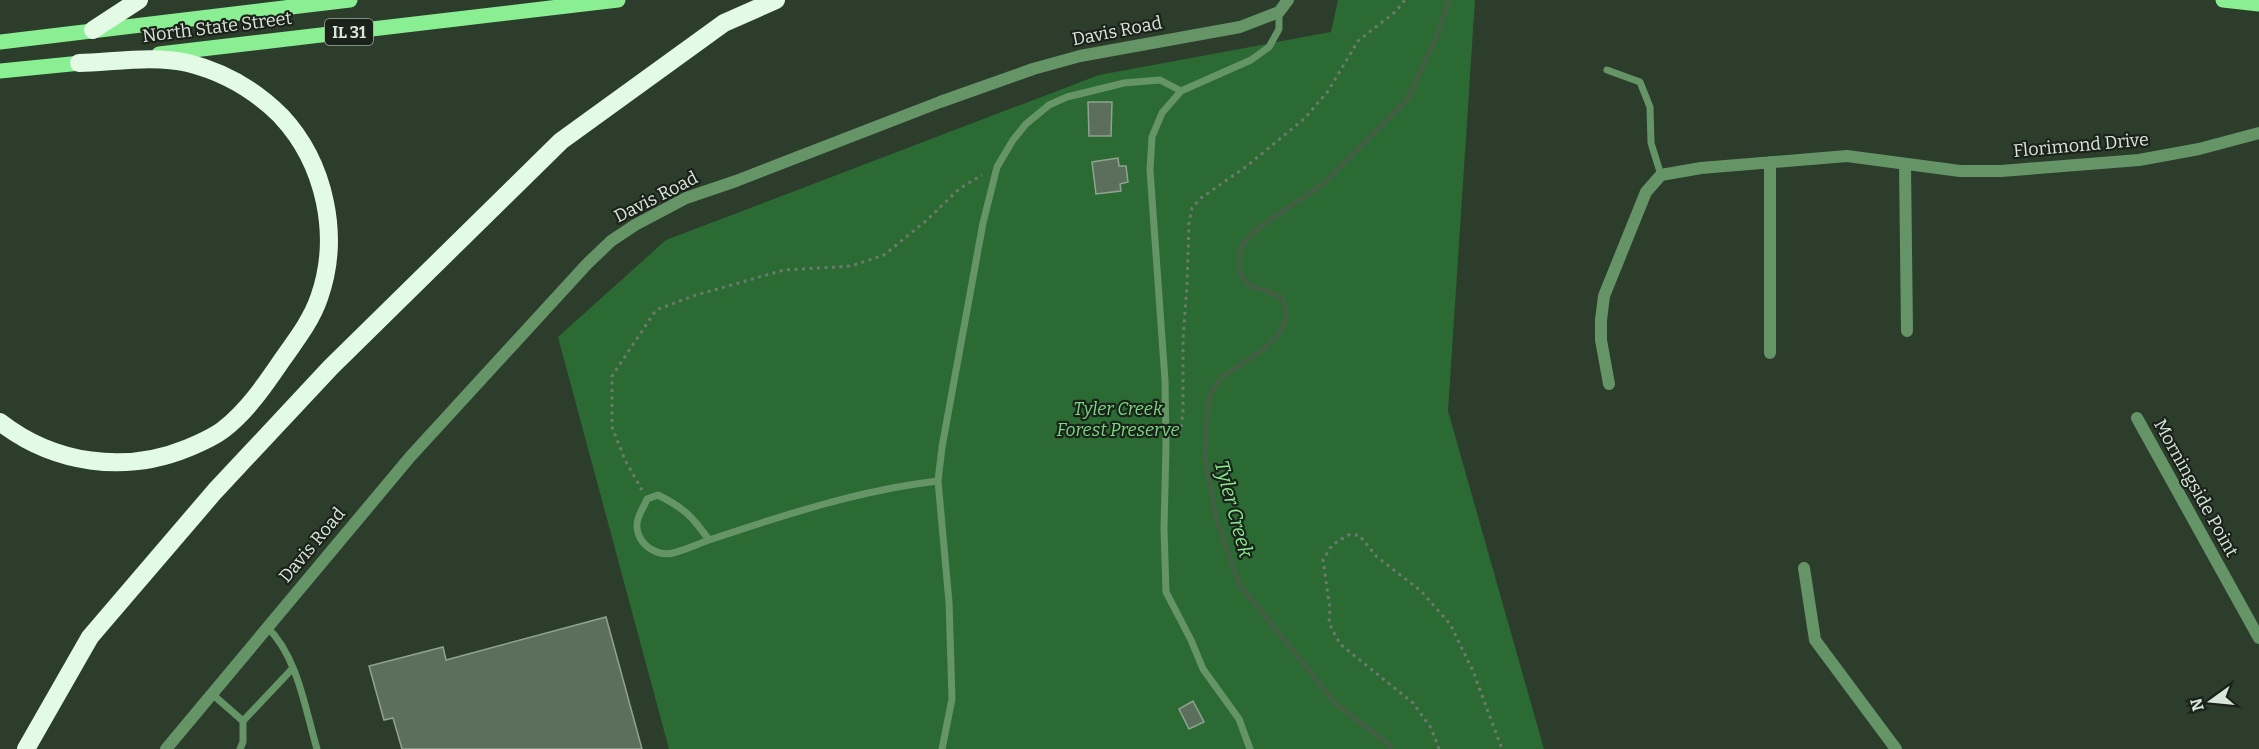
<svg xmlns="http://www.w3.org/2000/svg" width="2259" height="749" font-family="Bitter,serif">
  <style>
    .green { fill: #2c6a33 }
    .lines { fill: none; stroke-linecap: round; stroke-linejoin: round }
    .stream { stroke: #425f44; stroke-width: 5 }
    .building { fill: #5c6f5d; stroke: #8fa490; stroke-width: 1.5 }
    .path { stroke: #6c7a6c; stroke-width: 3; stroke-dasharray: 3 4.5; stroke-linecap: butt }
    .lane { stroke: #659467; stroke-width: 7 }
    .street { stroke: #659467; stroke-width: 12 }
    .primary { stroke: #8aef92; stroke-width: 15 }
    .highway { stroke: #e3fae4; stroke-width: 18 }
    .labels { text-anchor: middle; dominant-baseline: central; stroke-width: 4.5; stroke-linejoin: round; paint-order: stroke }
    .shield { fill: #1a221a; stroke: #a1aba1; stroke-width: 1.5 }
    .shield-label { font-size: 16px; font-weight: bold; fill: #dbe6db }
    .street-label { font-size: 18px; fill: #dbe6db; stroke: #1a221a }
    .park-label { font-size: 18px; font-style: italic; fill: #77da80; stroke: #1a221a }
    .water-label { font-size: 20px; font-style: italic; fill: #89ec90; stroke: #1a221a }
  </style>
  <rect width="100%" height="100%" fill="#2c3d2c"/>
  <!-- green -->
  <path class="green" d="M1338,0H1475L1448,411L1544,749H669L558,337L666,240L1099,75L1331,32Z"/>
  <g class="lines">
    <!-- stream -->
    <path class="stream" d="M1391,749L1388,744L1336,704L1239,584L1216,517L1205,457L1207,409L1212,391L1222,377L1263,350L1277,336L1284,325L1287,312L1282,298L1266,290L1254,288L1245,281L1239,270V256L1243,243L1257,229L1323,184L1407,100L1438,34L1449,0"/>
  </g>
  <!-- building -->
  <path class="building" d="M1088,102H1112L1111,136H1089Z
    M1118,158L1119,166H1126L1128,182L1120,184L1121,191L1096,194L1092,162Z
    M606,617L642,749H402L393,718L384,720L369,666L443,647L446,660Z
    M1193,701L1204,722L1189,729L1179,709Z"/>
  <g class="lines">
    <!-- path -->
    <path class="path" d="M1178,434L1181,428L1183,411V338L1187,286L1189,222L1192,208L1201,198L1247,166L1305,118L1328,91L1358,41L1395,12L1405,0
      M642,490L625,460L612,427V376L656,310L693,296L784,270L851,266L884,255L927,220L959,189L982,175
      M1439,749L1431,728L1413,703L1340,644L1329,623L1330,609L1323,560L1332,545L1348,535H1359L1377,557L1421,591L1450,624L1473,671L1502,749"/>
    <!-- lane -->
    <path class="lane" d="M1607,70L1640,82L1650,107L1651,143L1661,175
      M709,540C698,544 685,550 673,553C653,558 630,538 639,516C641,510 645,505 647,499L658,495C684,508 692,516 709,540C784,515 860,490 938,481
      M267,627C298,657 305,709 317,749
      M211,693L243,721V742L240,749
      M243,721L293,668
      M942,749L952,699L949,602L938,481L942,447L983,223L997,167L1013,140L1026,124L1049,105L1067,97L1124,83L1160,80L1181,91
      M1250,749L1239,719L1203,669L1191,640L1166,592L1164,529L1166,446L1165,380L1150,170L1152,137L1162,113L1181,91L1251,60L1269,47L1279,29V12"/>
    <!-- street -->
    <path class="street" d="M1770,162V353
      M1905,165L1907,331
      M1609,384L1601,340V320L1604,296L1646,192L1661,175L1701,168L1847,156L1960,171H2001L2139,160L2199,149L2259,133
      M2137,418L2259,638
      M1804,568L1815,640L1896,749
      M166,749L410,457L587,264L611,241L635,225L686,198L736,181L940,102L1033,69L1080,56L1240,27L1279,12L1288,0"/>
    <!-- primary -->
    <path class="primary" d="M2223,0L2259,4
      M0,42L350,0
      M159,54L618,0
      M0,71L91,62"/>
    <!-- highway -->
    <path class="highway" d="M93,30L139,0
      M0,422C54,464 125,474 188,448C200,443 214,437 224,429C248,410 265,385 282,360C296,340 311,321 319,298C341,236 325,163 281,116C255,90 224,72 188,63C154,55 114,62 79,63
      M26,749L90,637L215,491L331,367L561,141L724,23L776,0"/>
  </g>
  <g class="labels">
    <!-- shield labels -->
    <rect class="shield" x="325" y="19" width="48" height="26" rx="4.5"/>
    <g class="shield-label">
      <text x="349" y="32">IL 31</text>
    </g>
    <!-- street labels -->
    <g class="street-label">
      <text transform="translate(217 27) rotate(-7)">North State Street</text>
      <text transform="translate(1117 31) rotate(-11)">Davis Road</text>
      <text transform="translate(2081 145) rotate(-5)">Florimond Drive</text>
      <text transform="translate(656 197) rotate(-27)">Davis Road</text>
      <text transform="translate(2196 488) rotate(61)">Morningside Point</text>
      <text transform="translate(312 545) rotate(-50)">Davis Road</text>
    </g>
    <!-- park labels -->
    <g class="park-label">
      <text x="1118" y="409">Tyler Creek<tspan x="1118" dy="21">Forest Preserve</tspan></text>
    </g>
    <!-- water labels -->
    <g class="water-label">
      <text transform="translate(1234 509) rotate(75)">Tyler Creek</text>
    </g>
  </g>
  <!-- north arrow -->
  <g transform="translate(2211 701) rotate(255)" stroke="#1a221a" stroke-width="4.5" paint-order="stroke">
  <path d="M0-4.5L10 22L0 15L-10 22Z" fill="#dbe6db"/>
  <text y="-9" font-size="16" font-weight="bold" text-anchor="middle" fill="#dbe6db">N</text>
  </g>
</svg>
